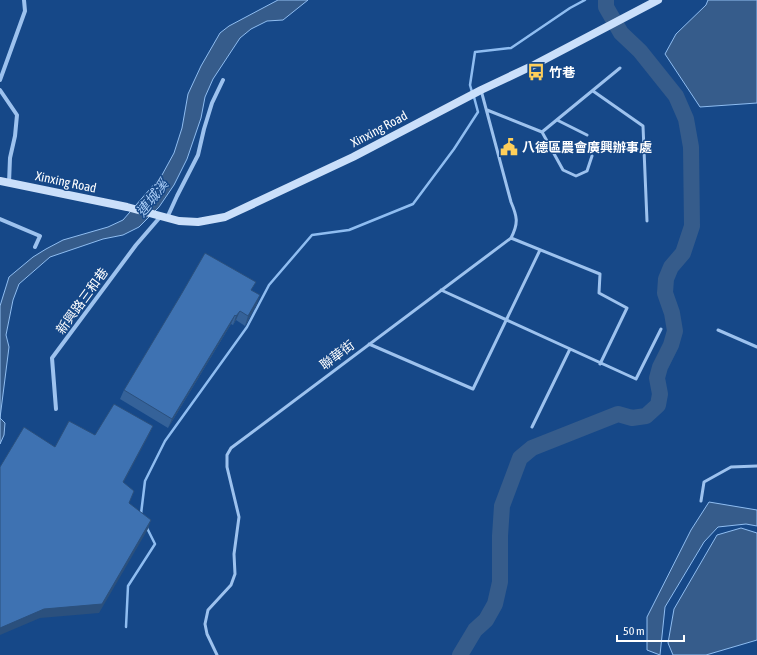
<svg xmlns="http://www.w3.org/2000/svg" width="757" height="655" font-family="'Asap Condensed','Noto Sans TC',sans-serif">
  <style>
    .water { fill: #365c8b; stroke: #8fbdf1 }
    .lines { fill: none; stroke-linecap: round; stroke-linejoin: round }
    .stream { stroke: #8fbdf1; stroke-width: 2.5 }
    .river { stroke: #365c8b; stroke-width: 16 }
    .lane { stroke: #9dc2ee; stroke-width: 3 }
    .street { stroke: #9dc2ee; stroke-width: 4 }
    .secondary { stroke: #cadffa; stroke-width: 8 }
    .wall { fill: #356299 }
    .shaded-wall { fill: #2b507d }
    .building { fill: #3e72b2; stroke: #2b507d }
    .labels { text-anchor: middle; dominant-baseline: central; stroke-width: 3; stroke-linejoin: round; paint-order: stroke }
    .poi-label { font-size: 13px; font-weight: bold; fill: #fff; stroke: #164888; text-anchor: start }
    .street-label { font-size: 13px; fill: #fff; stroke: #164888 }
    .water-label { font-size: 14px; font-style: italic; fill: #a9ccf6; stroke: #164888 }
  </style>
  <rect width="100%" height="100%" fill="#164888"/>
  <!-- water -->
  <path class="water" d="M278,0H308L283,20L267,21L251,29L240,38L213,79L205,97L201,118L187,159L174,185L159,207L139,227L123,235L103,239L50,257L19,284L13,300L6,335L9,347L0,418L5,423L4,435L0,444V306L9,277L33,257L46,249L63,240L108,227L123,220L162,175L174,153L182,128L188,94L201,66L220,33L229,26Z
    M708,0H757V103L700,107L665,54L676,34L706,5Z
    M709,502L757,510V526L746,524L718,527L704,542L665,607L660,655L647,650V617L691,530Z
    M741,528L757,533V640L706,655H673L668,643L674,609L717,535Z"/>
  <g class="lines">
    <!-- stream -->
    <path class="stream" d="M472,92L470,85L475,52L511,48L570,8L585,0
      M141,514L145,481L165,441L247,327L269,285L312,235L349,230L413,204L454,149L478,112L474,97
      M126,627L128,586L155,544L147,528"/>
    <!-- river -->
    <path class="river" d="M460,655L475,630L486,620L495,604L500,582V536L502,506L520,458L532,448L618,414L632,418L646,416L658,405L660,394L657,378L660,367L671,345L675,331L672,313L665,293L666,279L671,267L683,253L692,226L691,147L686,119L676,96L640,51L621,33L606,7V0"/>
    <!-- lane -->
    <path class="lane" d="M593,91L643,126L647,221
      M487,110L542,132L620,68
      M557,120L587,135
      M542,132L563,170L576,176L587,171L592,156
      M511,238L600,274L599,293L627,308L600,364
      M441,290L636,379L661,329
      M718,330L757,347
      M369,344L473,389L540,250
      M532,427L570,349
      M701,501L704,482L731,467L757,466
      M217,655L207,634L205,624L208,610L231,585L235,574L234,554L239,517L227,467V455L231,448L511,238C519,223 517,216 511,202L481,90"/>
    <!-- street -->
    <path class="street" d="M0,80L25,11L24,0
      M0,90L17,115L15,136L10,158L9,183
      M167,218L177,196L198,155L204,129L212,103L223,80
      M0,219L40,236L35,247
      M56,409L52,358L136,245L161,216"/>
    <!-- secondary -->
    <path class="secondary" d="M0,181L127,207L179,221L198,222L225,217L353,157L481,90L534,65L658,0"/>
  </g>
  <!-- wall -->
  <path class="wall" d="M252,291L257,304L245,326L236,320L233,325L231,324L168,428L120,399L124,390Z"/>
  <!-- shaded-wall -->
  <path class="shaded-wall" d="M260,295L257,304L245,326L248,316Z
    M240,311L236,320L233,325L236,316Z
    M235,315L231,324L168,428L172,419Z
    M153,426L149,435L119,491L123,482Z
    M151,520L148,529L99,613L40,618L0,635V628Z"/>
  <!-- building -->
  <path class="building" d="M205,253L256,282L251,290L260,295L248,316L240,311L236,316L235,315L172,419L124,390L182,293Z
    M114,404L153,426L123,482L134,491L129,503L151,520L102,604L44,609L0,628V467L24,427L55,447L69,421L95,435Z"/>
  <!-- icons -->
  <defs>
    <g id="bus-bare" transform="scale(1.38)"><path d="M-5-6H5V4H4V6H2V4H-2V6H-4V4H-5ZM-3.5-4V0h7V-4ZM-3.5 1.2v1.5H-2V1.2ZM2 1.2v1.5H3.5V1.2Z" fill="#ffcf5a" stroke="#164888" stroke-width="2.5" paint-order="stroke"/></g>
    <g id="civic-bare" transform="scale(1.38)"><path d="M-.6-6.5H3V-4.5H.6V-3L4-1V1h2V6H-6V1h2V-1L-.6-3ZM-1.2 2.5V6h2.4V2.5Z" fill="#ffcf5a" stroke="#164888" stroke-width="2.5" paint-order="stroke"/></g>
  </defs>
  <g fill-rule="evenodd">
    <use href="#bus-bare" x="536" y="72"/>
    <use href="#civic-bare" x="509" y="147"/>
  </g>
  <g class="labels">
    <!-- poi labels -->
    <g class="poi-label">
      <text x="549" y="72">竹巷</text>
      <text x="522" y="147">八德區農會廣興辦事處</text>
    </g>
    <!-- street labels -->
    <g class="street-label">
      <text transform="translate(379 129) rotate(-28)">Xinxing Road</text>
      <text transform="translate(66 182) rotate(12)">Xinxing Road</text>
      <text transform="translate(82 301) rotate(-54)">新興路三和巷</text>
      <text transform="translate(337 355) rotate(-37)">聯華街</text>
    </g>
    <!-- water labels -->
    <g class="water-label">
      <text transform="translate(152 198) rotate(-52)">連城溪</text>
    </g>
  </g>
  <!-- scale -->
  <path d="M617 635v6h67v-6" fill="none" stroke="#ffffff" stroke-width="2"/>
  <text x="623" y="635" font-size="12" fill="#ffffff" stroke="#164888" stroke-width="3" paint-order="stroke">50 m</text>
</svg>
